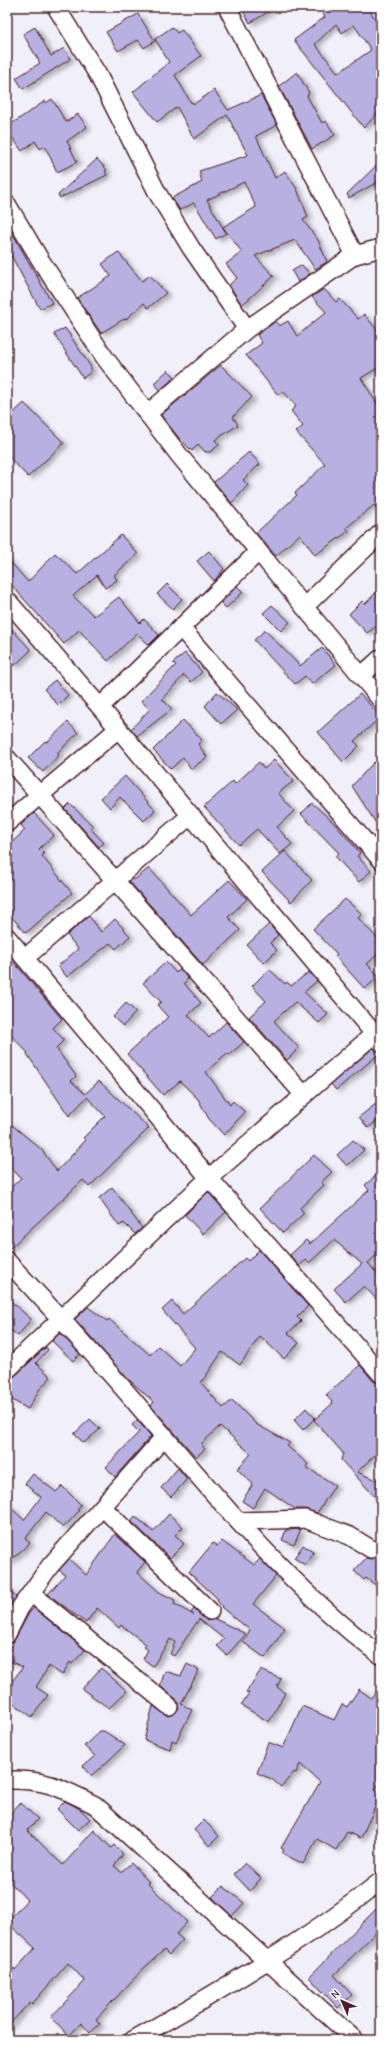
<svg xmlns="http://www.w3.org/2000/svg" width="388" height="2047" font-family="'Comic Neue',sans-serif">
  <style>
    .building { fill: #b8b0e1; stroke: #4a1f2b; fill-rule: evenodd; filter: url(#shadow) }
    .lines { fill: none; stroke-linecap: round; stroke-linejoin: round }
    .minor-casing { stroke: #4a1f2b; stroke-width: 20 }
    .minor { stroke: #fff; stroke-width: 17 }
  </style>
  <defs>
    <filter id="shadow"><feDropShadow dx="4.5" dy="2.5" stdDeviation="2" flood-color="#0004"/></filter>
  </defs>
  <rect width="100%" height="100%" fill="#f1eff9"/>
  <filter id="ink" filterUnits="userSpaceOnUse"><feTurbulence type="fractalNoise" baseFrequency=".025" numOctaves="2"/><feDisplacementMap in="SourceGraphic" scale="8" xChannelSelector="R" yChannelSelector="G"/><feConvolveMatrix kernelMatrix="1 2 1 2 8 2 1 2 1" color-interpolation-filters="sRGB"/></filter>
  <g filter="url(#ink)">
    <!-- building -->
    <path class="building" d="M241,7H276L250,23Z
      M318,7H367L381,28V109L364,128L294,40L325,17ZM336,24L342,33L354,25L371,50L338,73L315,44Z
      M138,14L155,41L144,48L138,40L118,51L106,32Z
      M35,27L51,56L64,48L70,59L23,89L16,78L40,63L23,34Z
      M172,27L177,33L182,30L201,56L175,75L191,103L193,102L194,104L214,90L228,110L261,95L277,125L256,136L275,178L285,171L297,189L308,217L303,220L318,240L327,262L315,269L295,240L255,256L274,276L242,305L229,285L237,278L226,264L242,252L223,227L256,207L244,182L207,200L226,233L216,239L194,203L180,210L172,198L202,182L199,171L248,155L227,115L194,139L177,107L157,122L133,92L169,62L155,39Z
      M297,72L309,93L307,96L322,123L326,121L335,135L312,149L279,86Z
      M52,99L66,122L78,114L87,127L67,141L77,162L57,172L45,146L40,149L35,141L22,151L7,130V127L45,101L46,103Z
      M97,159L107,170L105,171L107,175L60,198L58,195Z
      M381,161V180L349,198L347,194Z
      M7,224L52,303L40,309L7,248Z
      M118,252L142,281L150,275L166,293L148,308L144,303L125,320L124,319L101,333L77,298L111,276L102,264Z
      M302,265L310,274L298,282L292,271Z
      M324,289L336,302L340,299L358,319L364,314L381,335V366L361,378L381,410V513L374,505L346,528L349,531L315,555L300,534L276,556L256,533L297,495L295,493L325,464L296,432L303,426L291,411L296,406L283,391L278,395L246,355L262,343L257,335L276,321L279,326L288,321L297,336L326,312L312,297Z
      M65,328L91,367V372L83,378L54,334Z
      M221,365L252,397L233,417L238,425L215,440L219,445L210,452H205L198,444L192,451L179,438L161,415Z
      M168,370L175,377L160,390L154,383Z
      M24,403L64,443L28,477L7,455V419Z
      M249,452L260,464L243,480L248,485L232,503L214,482Z
      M121,535L138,554L114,575L117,580L105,588L97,575L73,596L94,616L119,597L140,623L144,619L159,635L149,645L137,633L108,661L79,630L64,644L7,580V558L28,582L55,553L77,574Z
      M209,551L224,569L214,581L197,561Z
      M167,584L182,599L173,609L157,594Z
      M237,586L243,592L226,608L221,603Z
      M381,587V623L367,633L349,614L362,601L365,604Z
      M272,605L290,622L281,631L263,613Z
      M7,624L31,650L14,666L7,659Z
      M265,630L300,666L322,648L336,665L312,684L305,676L295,684L254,640Z
      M185,653L202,672L191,682L184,675L162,699L172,709L137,736L131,729L150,709L141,701L176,665L173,663Z
      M55,680L68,695L58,705L44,689Z
      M217,692L237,710L221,724L205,706Z
      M360,694L381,717L354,741L359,746L343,762L318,732Z
      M183,720L202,740L198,744L207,757L191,769L183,757L171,769L153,750Z
      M68,722L78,733L57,753L59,755L43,772L28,758L45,741L47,742Z
      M274,760L294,781L278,793L294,811L277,827L292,844L280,854L257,829L239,845L204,807L233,781L235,784L259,762L264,769Z
      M374,762L381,770V831L352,786Z
      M125,776L155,810L144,821L120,797L110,808L101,798Z
      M312,803L333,822L360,853L357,856L371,871L359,882L335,856L339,853L301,814Z
      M70,804L93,826L90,828L104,843L99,847L65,809Z
      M34,813L54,835L39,849L44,854L42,856L72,893L26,933L7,912V847L25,830L21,825Z
      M285,851L312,880L291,902L262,872Z
      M149,868L191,915L229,880L247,899L228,917L240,930L203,965L129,881L133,878L134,880Z
      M345,899L362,914L358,918L381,942V951L367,964L379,976L365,989L335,956L337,954L313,929Z
      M89,916L101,932L115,919L130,936L116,949L110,943L67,977L58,966L78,949L67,935Z
      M269,924L278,935L270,943L277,950L264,963L247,945Z
      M7,954L62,1019L53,1028L64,1040L56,1048L76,1076L71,1081L85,1094L99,1081L149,1128L89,1187L83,1180L7,1251V1191L21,1178L7,1164V1121L41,1149L57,1171L86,1140L83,1138L105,1116L87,1097L69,1116L27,1054L28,1053L7,1031Z
      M166,962L176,973L180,969L188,979L184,983L201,1003L188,1015L209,1038L226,1022L244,1042L229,1055L227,1053L206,1072L230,1105L233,1101L245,1112L224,1135L209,1119L198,1099L180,1081L163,1095L127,1054L168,1017L157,1005L161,1002L143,983Z
      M269,969L285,984L287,982L291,986L309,972L317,981L304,992L328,1014L319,1023L295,1002L274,1021L299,1048L287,1060L249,1017L266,1001L252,986Z
      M126,1003L136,1012L123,1026L113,1017Z
      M373,1048L380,1053L336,1090L331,1084Z
      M381,1100V1118L368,1128L359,1117Z
      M353,1140L364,1150L347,1166L337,1155Z
      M314,1155L332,1172L321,1182L324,1185L300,1208L304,1213L283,1233L260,1208Z
      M381,1171V1251L368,1263L381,1278V1304L364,1286L346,1302L334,1289L362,1264L334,1240L309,1263L306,1260L299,1266L290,1255L306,1240L310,1244L369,1190L365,1185Z
      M112,1187L142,1228L135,1234L124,1223L119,1226L99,1198Z
      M208,1192L226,1212L203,1234L185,1215Z
      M259,1250L308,1306L297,1317L301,1321L288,1333L299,1343L284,1359L260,1336L240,1365L222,1352L201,1383L223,1408L232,1400L256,1424L290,1443L287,1446L308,1464L306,1467L335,1485L317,1513L305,1509H295L265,1488L253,1508L242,1501L253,1484L237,1469L251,1454L220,1426L201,1444L205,1449L196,1457L151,1406L154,1402L126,1377L75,1319L88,1307L107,1321L109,1319L150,1355L158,1346L180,1366L195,1348L162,1310L172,1301L183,1314L245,1258L248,1261Z
      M7,1298L31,1319L18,1336L7,1327Z
      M60,1333L80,1354L73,1361L52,1341Z
      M46,1347L48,1350L36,1363L51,1377L39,1390L28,1409L7,1397V1380L14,1377Z
      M360,1365L373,1381L381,1384V1449L357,1472L381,1482V1503L341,1460L343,1453L314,1420L333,1403L326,1395Z
      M306,1408L315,1418L303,1430L294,1420Z
      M90,1419L100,1429L84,1443L74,1434Z
      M137,1420L151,1436L115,1477L106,1467L139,1432L132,1425Z
      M178,1468L187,1479L171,1497L161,1488Z
      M33,1474L56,1492L62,1486L81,1505L77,1510L79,1511L63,1528L46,1512L25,1539L30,1543L7,1563V1504L24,1520L41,1497L25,1484Z
      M169,1514L183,1527L175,1535L184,1544L170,1558L131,1521L135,1516L153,1532Z
      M301,1529L294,1545L282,1540L286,1530Z
      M115,1534L145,1562L137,1572L159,1592L175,1600L174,1604L194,1615L191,1613L194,1609L207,1621L215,1619L246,1634L227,1655L217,1646L224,1639L199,1619L174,1656L170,1654L175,1642L170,1639L153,1666L143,1659L148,1650L144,1647L146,1644L121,1625L119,1628L97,1608L86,1623L48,1594L65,1575L59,1570L69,1559L86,1575Z
      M381,1540V1589L366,1578L364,1580L354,1571L366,1558L371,1559L379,1555L381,1549L379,1543Z
      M222,1541L254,1565L260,1559L276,1576L253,1604L285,1628L265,1658L243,1642L250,1630L221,1607L222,1606L217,1601L218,1599L189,1572L213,1543L217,1546Z
      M303,1545L314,1553L305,1565L294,1558Z
      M7,1589L16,1597L7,1612Z
      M34,1608L85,1650L72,1664L70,1662L62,1675L49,1666L36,1687L48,1695L32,1717L7,1698V1688L23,1667L7,1660V1654L29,1613Z
      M187,1664L199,1670L181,1704L192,1710L176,1742L172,1740L170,1749L144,1740L153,1706L168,1716L173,1715L179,1708L176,1699L160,1686L165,1671L181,1676Z
      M101,1668L127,1691L109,1708L82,1689Z
      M261,1670L281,1679L277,1687L285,1693L269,1722L241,1705L249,1693L246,1692Z
      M381,1685V1780L375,1790L381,1794L361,1838L347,1832L336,1850L317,1839L303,1864L282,1853L284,1850L281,1848L320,1782L300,1764L296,1773L294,1772L281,1787L272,1779L257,1773L268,1742L283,1748L302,1706L334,1720L342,1704L347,1707L359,1689L371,1698Z
      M100,1731H104L125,1745L92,1776L83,1766L95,1756L84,1746Z
      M65,1801L80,1809L90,1819L78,1830L57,1809Z
      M20,1803L38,1819L27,1830L63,1865L94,1830L111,1848L114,1845L123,1854L114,1866L121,1872L131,1863L149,1882L147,1883L187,1922L176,1934L183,1940L169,1955L164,1950L144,1968L96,2019L100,2024L90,2033L81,2023L69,2036L51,2017L85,1981L68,1963L32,2004L30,2002L7,2027V1976L14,1968L15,1970L35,1948L7,1922L27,1900L7,1879V1817Z
      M204,1820L219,1836L209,1846L194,1830Z
      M245,1863L261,1878L250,1891L234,1874Z
      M223,1886L244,1903L232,1916L212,1897Z
      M381,1904V1927L334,1975L352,1995L338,2008L309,1977Z"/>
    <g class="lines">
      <!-- minor casing -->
      <g class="minor-casing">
        <path id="minor" d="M56,7L98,75L158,194L191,248L247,329
          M227,7L355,255
          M7,204L41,261L105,358L179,455L381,700
          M147,414L247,329L355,255L381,248
          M7,600L100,707L381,1042
          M304,607L381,533
          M181,628L381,860
          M361,676L381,658
          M100,707L258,552
          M7,758L304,1095
          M7,823L118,729
          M7,937L209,1178L381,1374
          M25,958L191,815
          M7,1261C50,1307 94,1354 135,1402C211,1491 287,1585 381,1656
          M7,1370L209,1178L381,1028
          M102,1507L210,1611
          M240,1521L305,1519L350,1536L371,1549
          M31,1593L169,1706
          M7,1634L20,1608L50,1566L165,1436
          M7,1780C46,1779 61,1788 95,1805L355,2040
          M133,2040C218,1992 304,1942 381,1881"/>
      </g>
      <!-- minor -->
      <use href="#minor" class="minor"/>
    </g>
  </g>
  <!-- margin -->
  <rect width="388" height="2047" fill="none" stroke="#fff" stroke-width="24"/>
  <rect x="12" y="12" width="364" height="2023" fill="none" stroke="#4a1f2b" stroke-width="1.5" filter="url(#ink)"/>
  <!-- north arrow -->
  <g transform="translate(342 2001) rotate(315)" stroke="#ffffff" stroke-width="3" paint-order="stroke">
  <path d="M0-3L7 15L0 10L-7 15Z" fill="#4a1f2b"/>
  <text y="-6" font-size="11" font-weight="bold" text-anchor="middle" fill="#4a1f2b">N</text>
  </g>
</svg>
